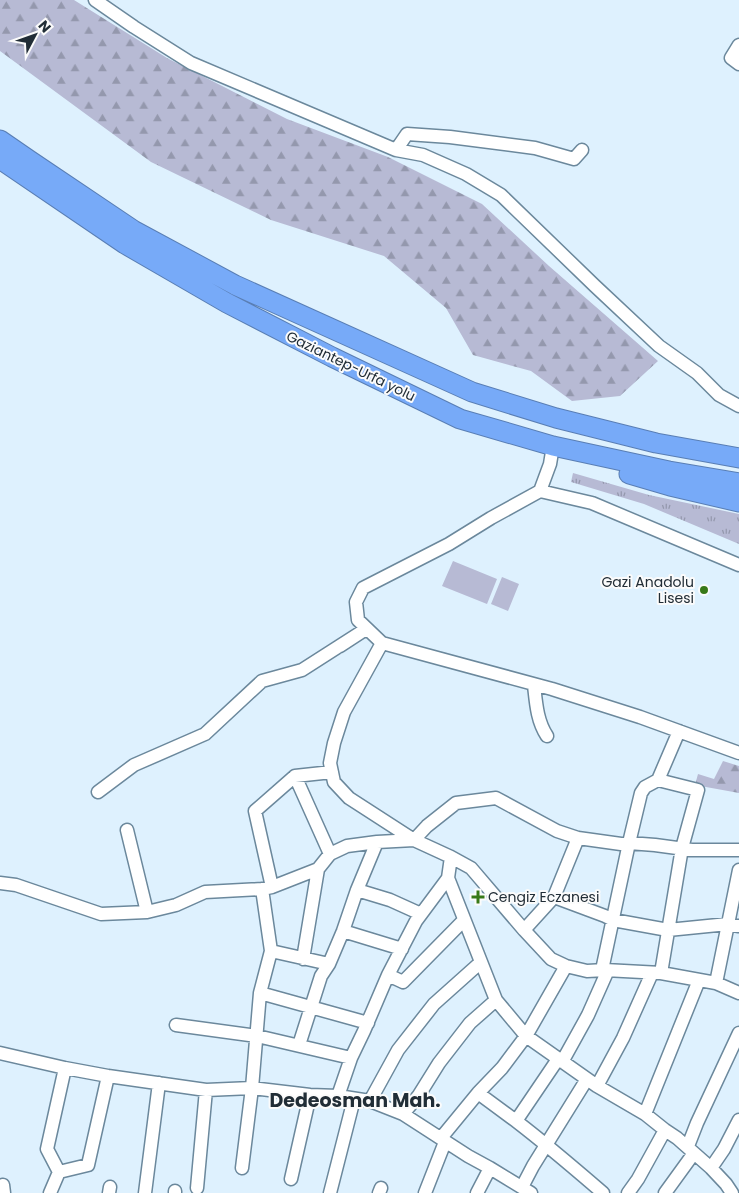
<svg xmlns="http://www.w3.org/2000/svg" width="739" height="1193" font-family="Poppins,sans-serif">
  <style>
    .grass { fill: url(#grass-tufts) }
    .forest { fill: url(#forest-firs) }
    .pitch { fill: #b7bad4 }
    .lines { fill: none; stroke-linecap: round; stroke-linejoin: round }
    .minor-casing { stroke: #6b889c; stroke-width: 15 }
    .highway-casing { stroke: #597eb4; stroke-width: 21 }
    .minor { stroke: #fff; stroke-width: 12 }
    .highway { stroke: #77aaf8; stroke-width: 19 }
    .poi-dot { fill: #387918; stroke: #fbfbfb; stroke-width: 2 }
    .labels { text-anchor: middle; dominant-baseline: central; stroke-width: 4; stroke-linejoin: round; paint-order: stroke }
    .street-label { font-size: 14px; fill: #212d36; stroke: #fbfbfb }
    .poi-label { font-size: 14px; fill: #212d36; stroke: #fbfbfb; text-anchor: end }
    .district-label { font-size: 19px; font-weight: bold; fill: #212d36; stroke: #fbfbfb }
  </style>
  <defs>
    <pattern id="grass-tufts" width="24" height="20" patternUnits="userSpaceOnUse" patternTransform="scale(1.25)"><rect width="24" height="20" fill="#b7bad4"/><path d="M3 7l-1-3M5 7V3M7 7l1-3M15 17l-1-3M17 17v-4M19 17l1-3" fill="none" stroke="#9498ad"/></pattern>
    <pattern id="forest-firs" width="22" height="20" patternUnits="userSpaceOnUse" patternTransform="scale(1.25)"><rect width="22" height="20" fill="#b7bad4"/><path d="M5 1l3.5 6h-7zM16 11l3.5 6h-7z" fill="#9498ad"/></pattern>
  </defs>
  <rect width="100%" height="100%" fill="#def1fe"/>
  <!-- grass -->
  <path class="grass" d="M573,473L649,495L739,514V544L644,504L571,482Z"/>
  <!-- forest -->
  <path class="forest" d="M0,0H74L167,58L287,119L388,157L482,204L549,266L658,361L620,396L572,401L531,371L473,355L446,308L384,256L271,220L151,162L0,51Z
    M723,761L739,766V793L695,785L698,774L714,779Z"/>
  <!-- pitch -->
  <path class="pitch" d="M453,561L497,579L487,604L442,586Z
    M502,577L519,584L508,611L491,604Z"/>
  <g class="lines">
    <!-- minor casing -->
    <g class="minor-casing">
      <path id="minor" d="M95,0L134,27L191,63L396,150L423,155L466,174L501,195L595,286L659,346L697,373L719,395L739,406
        M739,45L731,58L739,64
        M396,150L407,134L450,137L535,148L574,159L582,150
        M540,491L592,503L739,565
        M382,643L552,689L640,717L739,753
        M534,685C536,703 537,721 547,736
        M295,776L330,854
        M658,780L698,790L682,848L661,973
        M98,792L134,765L205,734L262,681L302,670L366,629L340,646
        M127,830L147,912
        M451,857L414,840L349,798L334,782L330,763L334,743L344,712L382,643L358,620L356,602L363,588L449,544L491,518L540,491L550,464L553,446
        M0,883L16,885L101,914L147,912L176,905L205,892L262,889L272,887L318,869L330,854L347,846L377,842L414,840L427,826L456,803L496,798L557,831L578,838L621,844L629,843L655,845L692,850H739
        M272,887L255,811L295,776L332,772
        M357,890L390,900L421,914
        M554,897L578,838
        M524,930L554,897L605,916L613,920L668,930L728,924L739,926
        M343,931L402,949
        M271,951L329,964
        M303,959L318,869
        M602,970L629,843L641,793L645,787L658,780L679,731
        M388,975L403,982L464,920
        M716,983L739,870
        M260,993L368,1023
        M176,1025L257,1036L351,1058
        M299,1045L321,976L329,964L343,931L357,890L377,842
        M0,1053L65,1068L108,1076L206,1090L252,1088L310,1095L338,1096L370,1101L403,1114L468,1156L490,1168L531,1193
        M562,1062L588,1015L608,970
        M597,1086L623,1038L652,973
        M478,1093L516,1121L558,1059
        M338,1096L351,1058L364,1031L388,975L416,921L448,878
        M370,1101L398,1050L434,1004L481,962
        M403,1114L419,1095L439,1063L470,1023L496,1000
        M645,1114L699,980
        M516,1121C546,1144 574,1168 603,1193
        M441,1138L478,1093L502,1068L526,1036L566,966
        M688,1146L697,1123L739,1033
        M242,1168L252,1088L260,993L271,951L262,889
        M711,1168L724,1149L739,1120
        M59,1172L88,1165L108,1076
        M291,1179L310,1095
        M3,1185L4,1193
        M522,1187L533,1166L587,1079
        M197,1188L206,1090
        M175,1191V1193
        M50,1193L59,1172L47,1149L65,1068
        M109,1193L110,1187
        M145,1193L159,1083
        M330,1193L354,1099
        M379,1193L381,1188
        M425,1193L445,1142
        M477,1193L490,1168
        M628,1193L638,1179L665,1130
        M665,1193L694,1153
        M732,1193L726,1184L711,1168L677,1138L665,1130L645,1114L597,1086L526,1036L496,1000L448,878L451,857L471,868L524,930L551,959L566,966L587,971L605,970L661,973L716,983L739,993"/>
    </g>
    <!-- highway casing -->
    <g class="highway-casing">
      <path id="highway" d="M0,140L29,160L133,230L235,285L472,392L556,418L656,443L739,458
        M0,159L125,244L227,303L332,357L460,419L553,446L669,471L739,483
        M629,474L670,486L739,502"/>
    </g>
    <!-- minor -->
    <use href="#minor" class="minor"/>
    <!-- highway -->
    <use href="#highway" class="highway"/>
  </g>
  <!-- markers -->
  <g class="poi-dot">
    <circle cx="704" cy="590" r="5"/>
    <path d="M475.5 889.5h5v5h5v5h-5v5h-5v-5h-5v-5h5z"/>
  </g>
  <g class="labels">
    <!-- street labels -->
    <g class="street-label">
      <text transform="translate(351 366) rotate(26)">Gaziantep-Urfa yolu</text>
    </g>
    <!-- poi labels -->
    <g class="poi-label">
      <text x="694" y="582">Gazi Anadolu<tspan x="694" dy="16">Lisesi</tspan></text>
      <text x="488" y="897" text-anchor="start">Cengiz Eczanesi</text>
    </g>
    <!-- district labels -->
    <g class="district-label">
      <text x="355" y="1100">Dedeosman Mah.</text>
    </g>
  </g>
  <!-- north arrow -->
  <g transform="translate(35 35) rotate(49)" stroke="#fbfbfb" stroke-width="4" paint-order="stroke">
  <path d="M0-4L9 19L0 12L-9 19Z" fill="#212d36"/>
  <text y="-8" font-size="14" font-weight="bold" text-anchor="middle" fill="#212d36">N</text>
  </g>
</svg>
